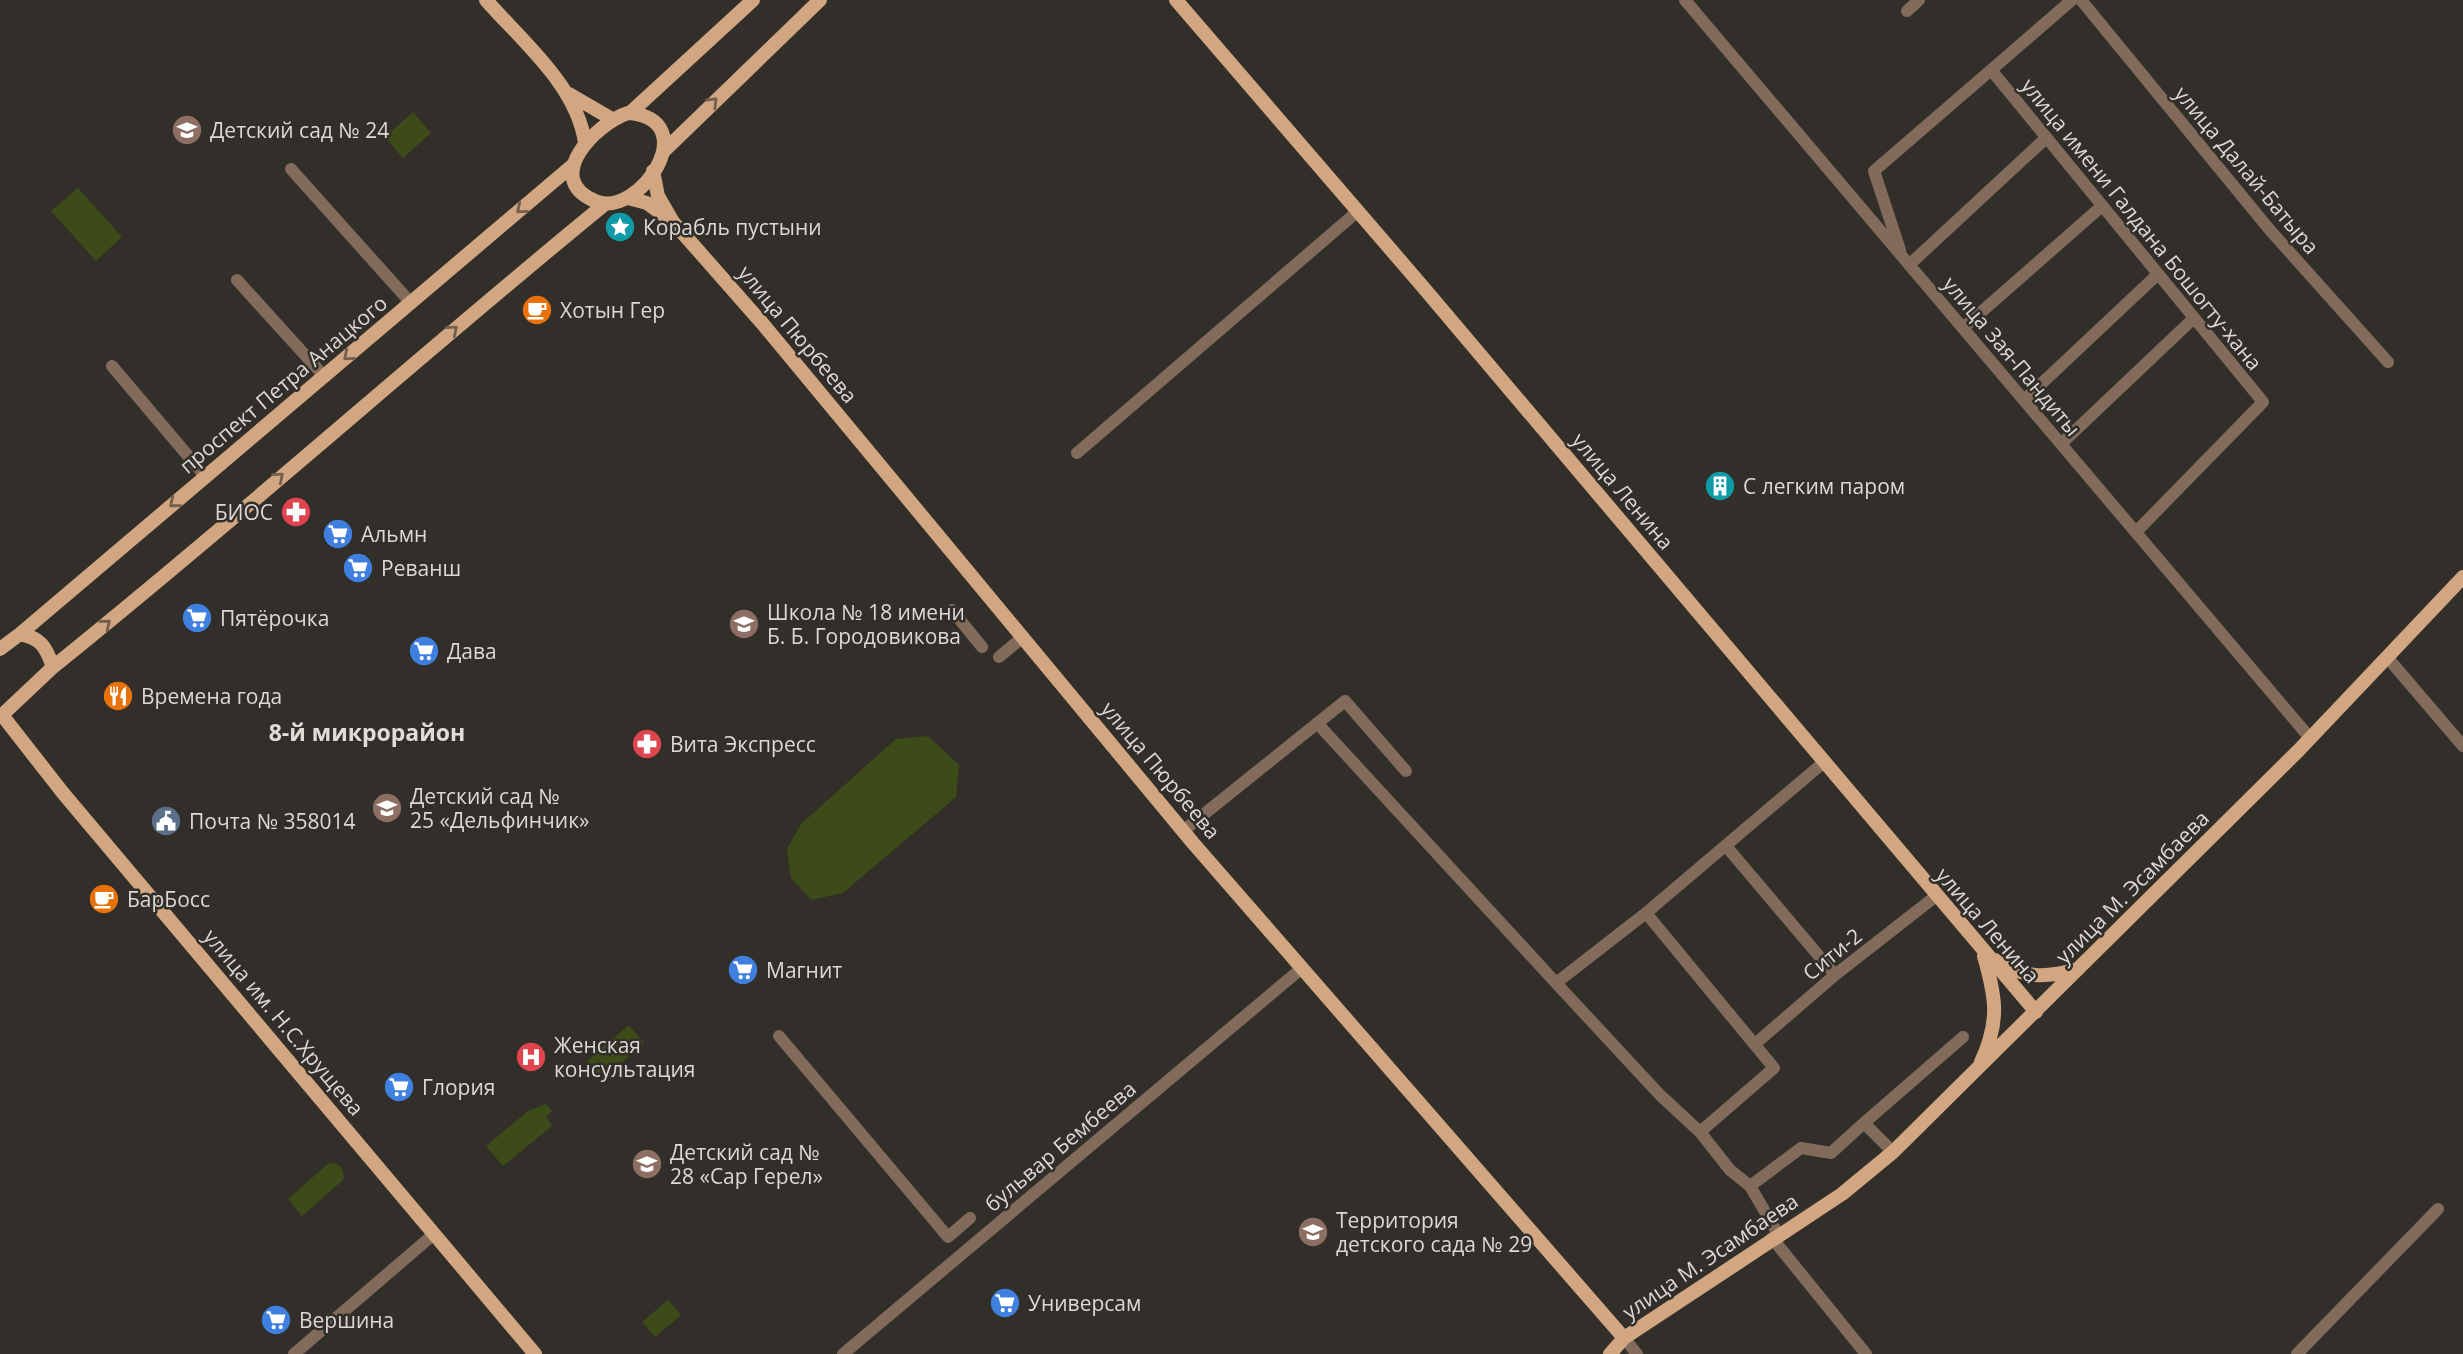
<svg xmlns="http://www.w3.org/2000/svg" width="2463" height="1354" font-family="'Open Sans',sans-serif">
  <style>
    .green { fill: #3c4b18 }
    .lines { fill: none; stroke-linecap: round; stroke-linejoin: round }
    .minor { stroke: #826b5a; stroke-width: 12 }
    .major { stroke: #d3a682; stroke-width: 14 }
    .oneway { stroke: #725f4d }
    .labels { text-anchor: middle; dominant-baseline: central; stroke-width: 5; stroke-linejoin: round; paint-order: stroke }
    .poi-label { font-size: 21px; fill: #dbd9d6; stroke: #322f2a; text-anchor: start }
    .street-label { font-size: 21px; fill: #dbd9d6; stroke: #322f2a }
    .neighbourhood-label { font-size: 23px; font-weight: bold; fill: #e0dcd6; stroke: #322f2a }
  </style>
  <rect width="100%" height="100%" fill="#322f2a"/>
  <!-- green -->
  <path class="green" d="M413,112L431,133L403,158L385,137Z
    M78,188L122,237L96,261L51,211Z
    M928,736L959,765L956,797L843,893L811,900L791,878L787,849L801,824L896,739Z
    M629,1025L644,1043L603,1079L587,1061Z
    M546,1104L552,1111L546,1117L552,1126L503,1166L486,1146L528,1111Z
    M329,1163L337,1164L342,1168L344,1179L302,1216L288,1199Z
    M668,1300L681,1315L655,1337L642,1322Z"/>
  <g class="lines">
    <!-- minor -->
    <path class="minor" d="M1685,0L2310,738
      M2081,0L2269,229L2388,362
      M1907,11L1919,0
      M1992,71L2263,402L2136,532
      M291,169L411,303
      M1900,250L1874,171L2072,0
      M1909,265L2046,138
      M237,280L324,376
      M1963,328L2102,206
      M112,366L206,477
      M2024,400L2158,274
      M2061,444L2194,318
      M1077,453L1358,211
      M952,610L982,647
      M999,657L1023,637
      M2387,657L2463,746
      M1317,723L1556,983
      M1183,831L1345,701L1406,771
      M1726,846L1835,975
      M1646,913L1774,1068L1700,1132L1660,1095L1556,983L1646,913L1823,763
      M779,1036L948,1237L970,1218
      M1755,1044L1835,975L1936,896
      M1700,1132L1730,1170L1750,1186
      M1893,1152L1864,1123L1963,1037
      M1778,1234L1750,1186L1801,1148L1831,1153L1864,1123
      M1772,1238L1866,1354
      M1624,1338L1637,1354
      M294,1354L434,1234
      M843,1354L1302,968
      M2297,1354L2438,1209"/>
    <!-- major -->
    <path class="major" d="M486,0C523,42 577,86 585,143
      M1176,0L1423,287L2036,1012
      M569,94L612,119
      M628,113C706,119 639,220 595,201C541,178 597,123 628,113Z
      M630,113L753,0
      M665,150L820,0
      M653,171L658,196L673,222L762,323L1193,843L1624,1338
      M628,198L647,203L669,219
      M20,634L573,165
      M0,649L20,634C41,638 46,647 53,667L0,717
      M53,667C240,517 419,356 605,204
      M2,715L63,793L535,1354
      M1995,960C2024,979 2046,978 2078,969
      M1981,1062C2000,1021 1996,998 1984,956
      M1610,1354L1624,1338L1842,1194L1893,1152L2299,750L2463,577"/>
  </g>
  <!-- one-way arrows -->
  <defs><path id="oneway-chevron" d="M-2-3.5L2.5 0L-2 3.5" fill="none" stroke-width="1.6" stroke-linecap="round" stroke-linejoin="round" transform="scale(1.75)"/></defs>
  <g class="oneway">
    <use href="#oneway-chevron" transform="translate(713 102) rotate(-45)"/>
    <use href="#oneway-chevron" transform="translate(521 209) rotate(140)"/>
    <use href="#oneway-chevron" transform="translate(453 330) rotate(-40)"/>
    <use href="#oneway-chevron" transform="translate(348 356) rotate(140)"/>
    <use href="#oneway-chevron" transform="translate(279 477) rotate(-40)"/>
    <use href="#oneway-chevron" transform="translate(174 503) rotate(141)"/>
    <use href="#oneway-chevron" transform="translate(106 624) rotate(-39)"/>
  </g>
  <!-- icons -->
  <defs>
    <g id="school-disc" transform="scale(1.575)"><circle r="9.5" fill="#8d6e63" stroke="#322f2a"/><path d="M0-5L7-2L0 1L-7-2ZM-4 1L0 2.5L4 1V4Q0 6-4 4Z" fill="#fff"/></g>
    <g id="sight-disc" transform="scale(1.575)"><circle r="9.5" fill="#0f9aa8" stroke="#322f2a"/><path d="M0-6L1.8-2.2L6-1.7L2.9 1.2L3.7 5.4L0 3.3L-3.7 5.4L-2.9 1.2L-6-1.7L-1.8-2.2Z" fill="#fff"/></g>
    <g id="cafe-disc" transform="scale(1.575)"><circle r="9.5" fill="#e8710a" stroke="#322f2a"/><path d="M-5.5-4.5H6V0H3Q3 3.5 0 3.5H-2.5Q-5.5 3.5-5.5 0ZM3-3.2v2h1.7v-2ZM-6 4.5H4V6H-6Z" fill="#fff"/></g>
    <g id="building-disc" transform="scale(1.575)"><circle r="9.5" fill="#0f9aa8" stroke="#322f2a"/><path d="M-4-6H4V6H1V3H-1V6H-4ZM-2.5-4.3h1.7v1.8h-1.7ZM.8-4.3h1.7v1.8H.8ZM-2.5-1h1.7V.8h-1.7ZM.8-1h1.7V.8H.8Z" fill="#fff"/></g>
    <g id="pharmacy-disc" transform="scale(1.575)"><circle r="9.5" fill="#e0444e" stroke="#322f2a"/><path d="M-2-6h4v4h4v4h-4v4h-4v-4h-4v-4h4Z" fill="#fff"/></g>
    <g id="supermarket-disc" transform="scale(1.575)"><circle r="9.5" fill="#3f7fe0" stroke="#322f2a"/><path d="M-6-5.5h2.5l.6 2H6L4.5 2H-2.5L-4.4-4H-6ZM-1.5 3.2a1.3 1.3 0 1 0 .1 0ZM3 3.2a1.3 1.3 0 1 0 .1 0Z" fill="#fff"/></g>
    <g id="restaurant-disc" transform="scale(1.575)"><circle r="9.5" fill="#e8710a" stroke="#322f2a"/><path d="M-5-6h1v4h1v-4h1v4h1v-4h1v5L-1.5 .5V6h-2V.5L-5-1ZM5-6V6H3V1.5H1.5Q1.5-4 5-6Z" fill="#fff"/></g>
    <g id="civic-disc" transform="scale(1.575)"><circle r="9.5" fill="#5c6f8a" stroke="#322f2a"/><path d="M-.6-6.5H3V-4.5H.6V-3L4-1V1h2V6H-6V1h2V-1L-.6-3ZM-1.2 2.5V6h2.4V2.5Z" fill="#fff"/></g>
    <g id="hospital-disc" transform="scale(1.575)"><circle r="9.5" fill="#e0444e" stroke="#322f2a"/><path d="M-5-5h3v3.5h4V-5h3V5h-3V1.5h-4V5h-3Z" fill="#fff"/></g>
  </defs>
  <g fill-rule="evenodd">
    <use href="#school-disc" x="187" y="130"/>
    <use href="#sight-disc" x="620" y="227"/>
    <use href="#cafe-disc" x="537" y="310"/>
    <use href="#building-disc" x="1720" y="486"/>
    <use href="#pharmacy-disc" x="296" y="512"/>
    <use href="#supermarket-disc" x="338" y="534"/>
    <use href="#supermarket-disc" x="358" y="568"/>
    <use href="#supermarket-disc" x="197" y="618"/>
    <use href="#school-disc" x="744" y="624"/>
    <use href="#supermarket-disc" x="424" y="651"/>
    <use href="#restaurant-disc" x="118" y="696"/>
    <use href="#pharmacy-disc" x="647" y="744"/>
    <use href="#school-disc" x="387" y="808"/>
    <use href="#civic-disc" x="166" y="821"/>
    <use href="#cafe-disc" x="104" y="899"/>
    <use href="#supermarket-disc" x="743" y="970"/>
    <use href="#hospital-disc" x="531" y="1057"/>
    <use href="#supermarket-disc" x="399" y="1087"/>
    <use href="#school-disc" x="647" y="1164"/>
    <use href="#school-disc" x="1313" y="1232"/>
    <use href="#supermarket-disc" x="1005" y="1303"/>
    <use href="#supermarket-disc" x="276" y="1320"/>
  </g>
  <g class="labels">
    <!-- poi labels -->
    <g class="poi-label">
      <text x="210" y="130">Детский сад № 24</text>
      <text x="643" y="227">Корабль пустыни</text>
      <text x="560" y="310">Хотын Гер</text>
      <text x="1743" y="486">С легким паром</text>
      <text x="273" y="512" text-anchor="end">БИОС</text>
      <text x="361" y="534">Альмн</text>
      <text x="381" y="568">Реванш</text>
      <text x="767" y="612">Школа № 18 имени<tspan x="767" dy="24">Б. Б. Городовикова</tspan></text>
      <text x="220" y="618">Пятёрочка</text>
      <text x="447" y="651">Дава</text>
      <text x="141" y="696">Времена года</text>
      <text x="670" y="744">Вита Экспресс</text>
      <text x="410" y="796">Детский сад №<tspan x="410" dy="24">25 «Дельфинчик»</tspan></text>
      <text x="189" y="821">Почта № 358014</text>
      <text x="127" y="899">БарБосс</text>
      <text x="766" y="970">Магнит</text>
      <text x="554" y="1045">Женская<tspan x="554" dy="24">консультация</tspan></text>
      <text x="422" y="1087">Глория</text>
      <text x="670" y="1152">Детский сад №<tspan x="670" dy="24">28 «Сар Герел»</tspan></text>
      <text x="1336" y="1220">Территория<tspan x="1336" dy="24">детского сада № 29</tspan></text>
      <text x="1028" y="1303">Универсам</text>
      <text x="299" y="1320">Вершина</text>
    </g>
    <!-- street labels -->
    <g class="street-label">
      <text transform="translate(2247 170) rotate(50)">улица Далай-Батыра</text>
      <text transform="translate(2142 224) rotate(51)">улица имени Галдана Бошогту-хана</text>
      <text transform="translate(798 334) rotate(50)">улица Пюрбеева</text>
      <text transform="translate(2012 356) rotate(50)">улица Зая-Пандиты</text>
      <text transform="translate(283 384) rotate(-40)">проспект Петра Анацкого</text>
      <text transform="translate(1623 491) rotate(50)">улица Ленина</text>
      <text transform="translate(1161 770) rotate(50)">улица Пюрбеева</text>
      <text transform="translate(2132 887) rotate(-45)">улица М. Эсамбаева</text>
      <text transform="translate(1988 925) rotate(49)">улица Ленина</text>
      <text transform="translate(1832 954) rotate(-39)">Сити-2</text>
      <text transform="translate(284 1022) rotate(50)">улица им. Н.С.Хрущева</text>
      <text transform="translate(1060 1146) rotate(-40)">бульвар Бембеева</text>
      <text transform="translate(1710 1256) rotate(-34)">улица М. Эсамбаева</text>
    </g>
    <!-- neighbourhood labels -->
    <g class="neighbourhood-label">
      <text x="367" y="732">8-й микрорайон</text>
    </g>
  </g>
</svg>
